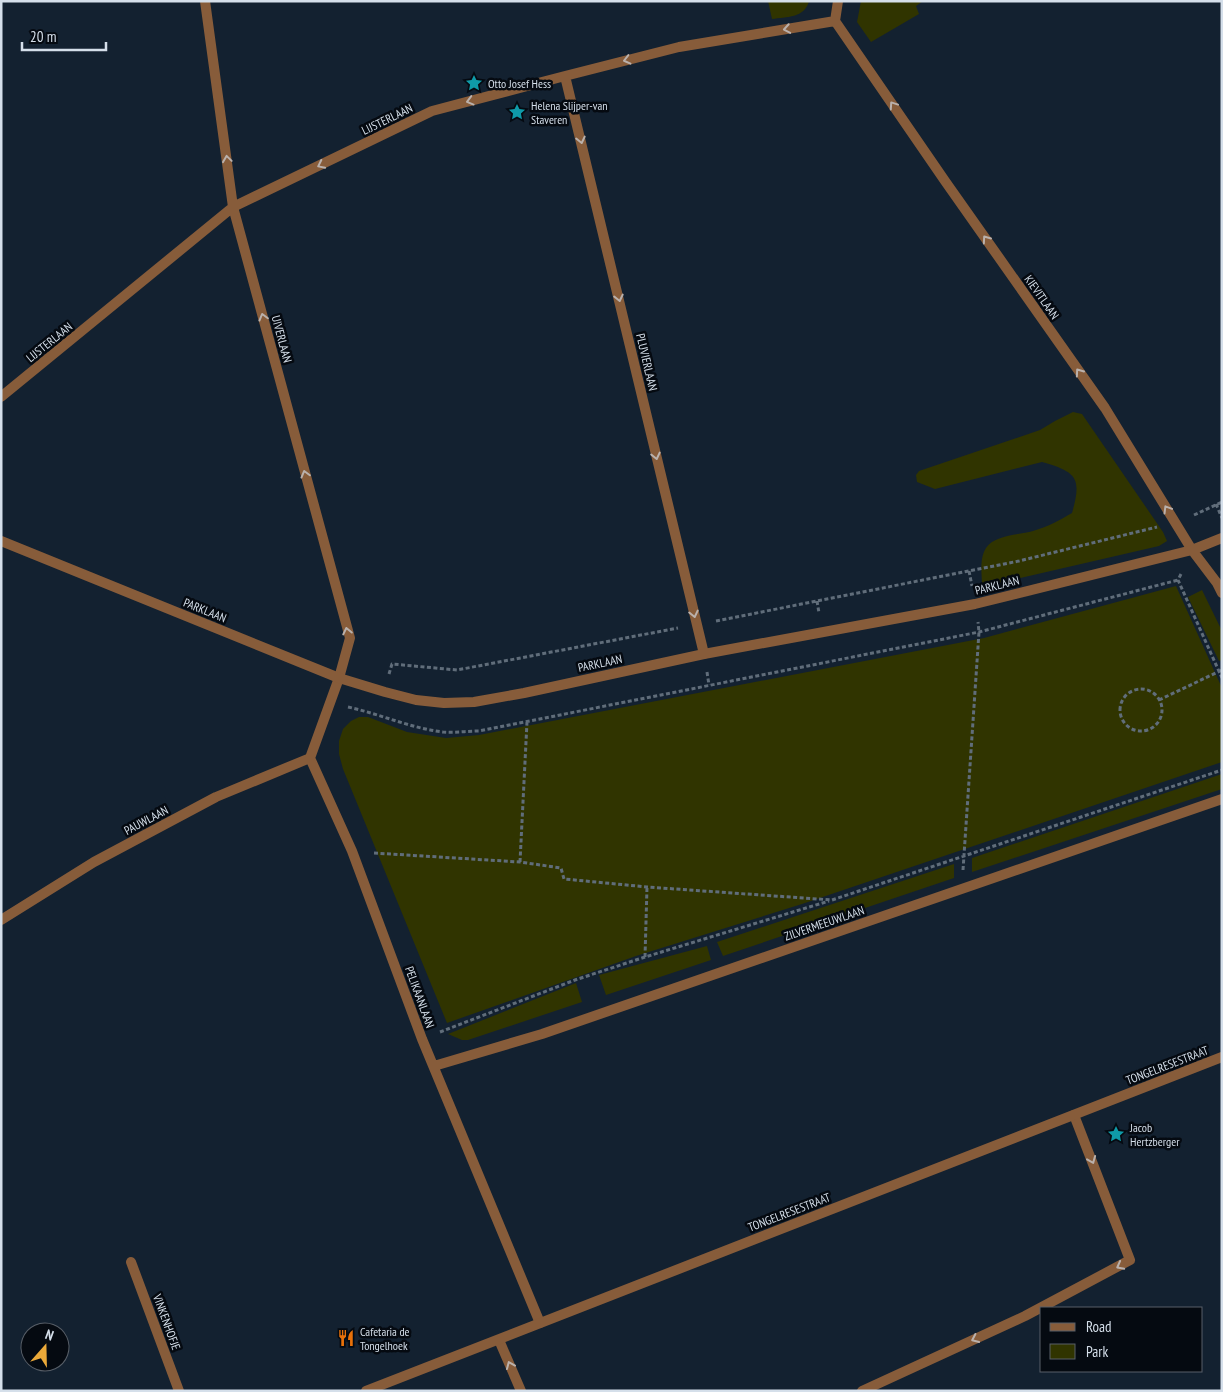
<svg xmlns="http://www.w3.org/2000/svg" width="1223" height="1392" font-family="'PT Sans Narrow',sans-serif">
  <style>
    .green { fill: #303400 }
    .lines { fill: none; stroke-linecap: round; stroke-linejoin: round }
    .path { stroke: #606d7a; stroke-width: 3; stroke-dasharray: 4 2.5; stroke-linecap: butt }
    .service { stroke: #875c3a; stroke-width: 10 }
    .minor { stroke: #875c3a; stroke-width: 10 }
    .tertiary { stroke: #875c3a; stroke-width: 10 }
    .oneway { stroke: #bab1ac }
    .labels { text-anchor: middle; dominant-baseline: central; stroke-width: 5; stroke-linejoin: round; paint-order: stroke }
    .poi-label { font-size: 12px; fill: #d5dfea; stroke: #050a11; text-anchor: start }
    .street-label { font-size: 12px; fill: #d5dfea; stroke: #050a11 }
  </style>
  <rect width="100%" height="100%" fill="#132130"/>
  <!-- green -->
  <path class="green" d="M768,1H809C805,18 786,17 772,19Z
    M861,1H923L916,6L919,14L871,42L857,22Z
    M1073,412L1082,414L1163,532L1167,541L1159,546L982,587C982,574 979,559 986,548C994,535 1019,535 1033,531C1047,527 1060,520 1072,513C1082,478 1077,472 1042,462L935,489L917,482L916,475L919,471L1040,430L1055,421Z
    M1176,586L1222,688V762L802,904L636,956L447,1023L343,769L339,754V741L343,729L351,721L359,717H368L407,732L446,738L479,735L984,638Z
    M1202,590L1222,631V660L1219,661L1188,597Z
    M1222,774V789L972,872V858Z
    M954,864V878L723,956L717,942Z
    M707,946L711,960L606,995L599,975Z
    M576,983L582,1002L468,1040H462L448,1034Z"/>
  <g class="lines">
    <!-- path -->
    <path class="path" d="M1216,504L1222,518
      M1194,515L1222,502
      M969,571L972,586
      M1181,574L1178,580L1222,678
      M817,601L819,613
      M716,621L1019,561L1157,527
      M707,672L709,685
      M389,674L392,664L457,670L678,628
      M1120 710a21 21 0 1 1 42 0a21 21 0 1 1-42 0Z
      M1159,700L1222,670
      M348,707C380,714 410,728 443,732C455,733 467,731 479,731L979,632L1178,580
      M374,853L520,862L561,868L564,879L647,887L832,900L1222,770
      M520,862L527,722
      M963,870L979,632L978,622
      M645,957L647,887
      M440,1032L575,980L645,957L829,901"/>
    <!-- service -->
    <path class="service" d="M131,1262L179,1391
      M499,1340L521,1391
      M862,1391L1025,1316L1130,1260L1074,1115"/>
    <!-- minor -->
    <path class="minor" d="M205,1L233,207L350,638L339,678L310,758L352,851L422,1039L540,1323
      M835,21L945,181L1105,408L1192,550
      M835,21L838,1
      M565,76L704,654
      M1,397L233,207L432,111L565,76L679,47L835,21
      M1,920L94,862L216,797L310,758
      M434,1066L542,1034L1222,799"/>
    <!-- tertiary -->
    <path class="tertiary" d="M1,541L339,678L385,692L416,700L444,703L474,702L524,693L704,654L975,604L1192,550L1222,538
      M1192,550L1217,583L1222,593
      M366,1391L1222,1057"/>
  </g>
  <!-- one-way arrows -->
  <defs><path id="oneway-chevron" d="M-2-3.5L2.5 0L-2 3.5" fill="none" stroke-width="1.6" stroke-linecap="round" stroke-linejoin="round" transform="scale(1.25)"/></defs>
  <g class="oneway">
    <use href="#oneway-chevron" transform="translate(787 29) rotate(170)"/>
    <use href="#oneway-chevron" transform="translate(627 60) rotate(166)"/>
    <use href="#oneway-chevron" transform="translate(470 101) rotate(165)"/>
    <use href="#oneway-chevron" transform="translate(893 105) rotate(-124)"/>
    <use href="#oneway-chevron" transform="translate(581 140) rotate(77)"/>
    <use href="#oneway-chevron" transform="translate(227 159) rotate(-98)"/>
    <use href="#oneway-chevron" transform="translate(321 165) rotate(154)"/>
    <use href="#oneway-chevron" transform="translate(986 239) rotate(-125)"/>
    <use href="#oneway-chevron" transform="translate(619 298) rotate(77)"/>
    <use href="#oneway-chevron" transform="translate(263 317) rotate(-105)"/>
    <use href="#oneway-chevron" transform="translate(1079 372) rotate(-125)"/>
    <use href="#oneway-chevron" transform="translate(656 456) rotate(77)"/>
    <use href="#oneway-chevron" transform="translate(305 474) rotate(-105)"/>
    <use href="#oneway-chevron" transform="translate(1167 509) rotate(-121)"/>
    <use href="#oneway-chevron" transform="translate(694 614) rotate(77)"/>
    <use href="#oneway-chevron" transform="translate(347 631) rotate(-102)"/>
    <use href="#oneway-chevron" transform="translate(1092 1160) rotate(68)"/>
    <use href="#oneway-chevron" transform="translate(1120 1266) rotate(152)"/>
    <use href="#oneway-chevron" transform="translate(975 1339) rotate(155)"/>
    <use href="#oneway-chevron" transform="translate(510 1365) rotate(-113)"/>
  </g>
  <!-- icons -->
  <defs>
    <g id="sight-bare" transform="scale(1.35)"><path d="M0-6L1.8-2.2L6-1.7L2.9 1.2L3.7 5.4L0 3.3L-3.7 5.4L-2.9 1.2L-6-1.7L-1.8-2.2Z" fill="#0f9aa8" stroke="#050a11" stroke-width="2.5" paint-order="stroke"/></g>
    <g id="restaurant-bare" transform="scale(1.35)"><path d="M-5-6h1v4h1v-4h1v4h1v-4h1v5L-1.5 .5V6h-2V.5L-5-1ZM5-6V6H3V1.5H1.5Q1.5-4 5-6Z" fill="#e8710a" stroke="#050a11" stroke-width="2.5" paint-order="stroke"/></g>
  </defs>
  <g fill-rule="evenodd">
    <use href="#sight-bare" x="474" y="83"/>
    <use href="#sight-bare" x="517" y="112"/>
    <use href="#sight-bare" x="1116" y="1134"/>
    <use href="#restaurant-bare" x="346" y="1338"/>
  </g>
  <g class="labels">
    <!-- poi labels -->
    <g class="poi-label">
      <text x="488" y="83">Otto Josef Hess</text>
      <text x="531" y="105">Helena Slijper-van<tspan x="531" dy="14">Staveren</tspan></text>
      <text x="1130" y="1127">Jacob<tspan x="1130" dy="14">Hertzberger</tspan></text>
      <text x="360" y="1331">Cafetaria de<tspan x="360" dy="14">Tongelhoek</tspan></text>
    </g>
    <!-- street labels -->
    <g class="street-label">
      <text transform="translate(387 119) rotate(-26)">LIJSTERLAAN</text>
      <text transform="translate(1042 297) rotate(55)">KIEVITLAAN</text>
      <text transform="translate(282 339) rotate(75)">UIVERLAAN</text>
      <text transform="translate(49 342) rotate(-39)">LIJSTERLAAN</text>
      <text transform="translate(647 362) rotate(77)">PLUVIERLAAN</text>
      <text transform="translate(997 585) rotate(-14)">PARKLAAN</text>
      <text transform="translate(205 610) rotate(22)">PARKLAAN</text>
      <text transform="translate(600 663) rotate(-12)">PARKLAAN</text>
      <text transform="translate(146 820) rotate(-28)">PAUWLAAN</text>
      <text transform="translate(824 923) rotate(-19)">ZILVERMEEUWLAAN</text>
      <text transform="translate(420 997) rotate(70)">PELIKAANLAAN</text>
      <text transform="translate(1167 1065) rotate(-21)">TONGELRESESTRAAT</text>
      <text transform="translate(789 1212) rotate(-21)">TONGELRESESTRAAT</text>
      <text transform="translate(167 1322) rotate(70)">VINKENHOFJE</text>
    </g>
  </g>
  <!-- border -->
  <rect width="1223" height="1392" fill="none" stroke="#d5dfea" stroke-width="5"/>
  <!-- legend -->
  <rect x="1040" y="1307" width="162" height="65" fill="#050a11" stroke="#585f68"/>
  <rect x="1050" y="1323" width="25" height="8" fill="#875c3a" stroke="#585f68"/>
  <text x="1086" y="1332" font-size="15" fill="#d5dfea">Road</text>
  <rect x="1050" y="1344" width="25" height="15" fill="#303400" stroke="#585f68"/>
  <text x="1086" y="1357" font-size="15" fill="#d5dfea">Park</text>
  <!-- north arrow -->
  <g transform="translate(45 1347) rotate(20)"><circle r="24" fill="#050a11" stroke="#585f68"/>
  <path d="M0-4L9 19L0 12L-9 19Z" fill="#eba939"/>
  <text y="-8" font-size="14" font-weight="bold" text-anchor="middle" fill="#d5dfea">N</text>
  </g>
  <!-- scale -->
  <path d="M22 42v8h84v-8" fill="none" stroke="#d5dfea" stroke-width="2.5"/>
  <text x="30" y="42" font-size="15" fill="#d5dfea" stroke="#050a11" stroke-width="4" paint-order="stroke">20 m</text>
</svg>
